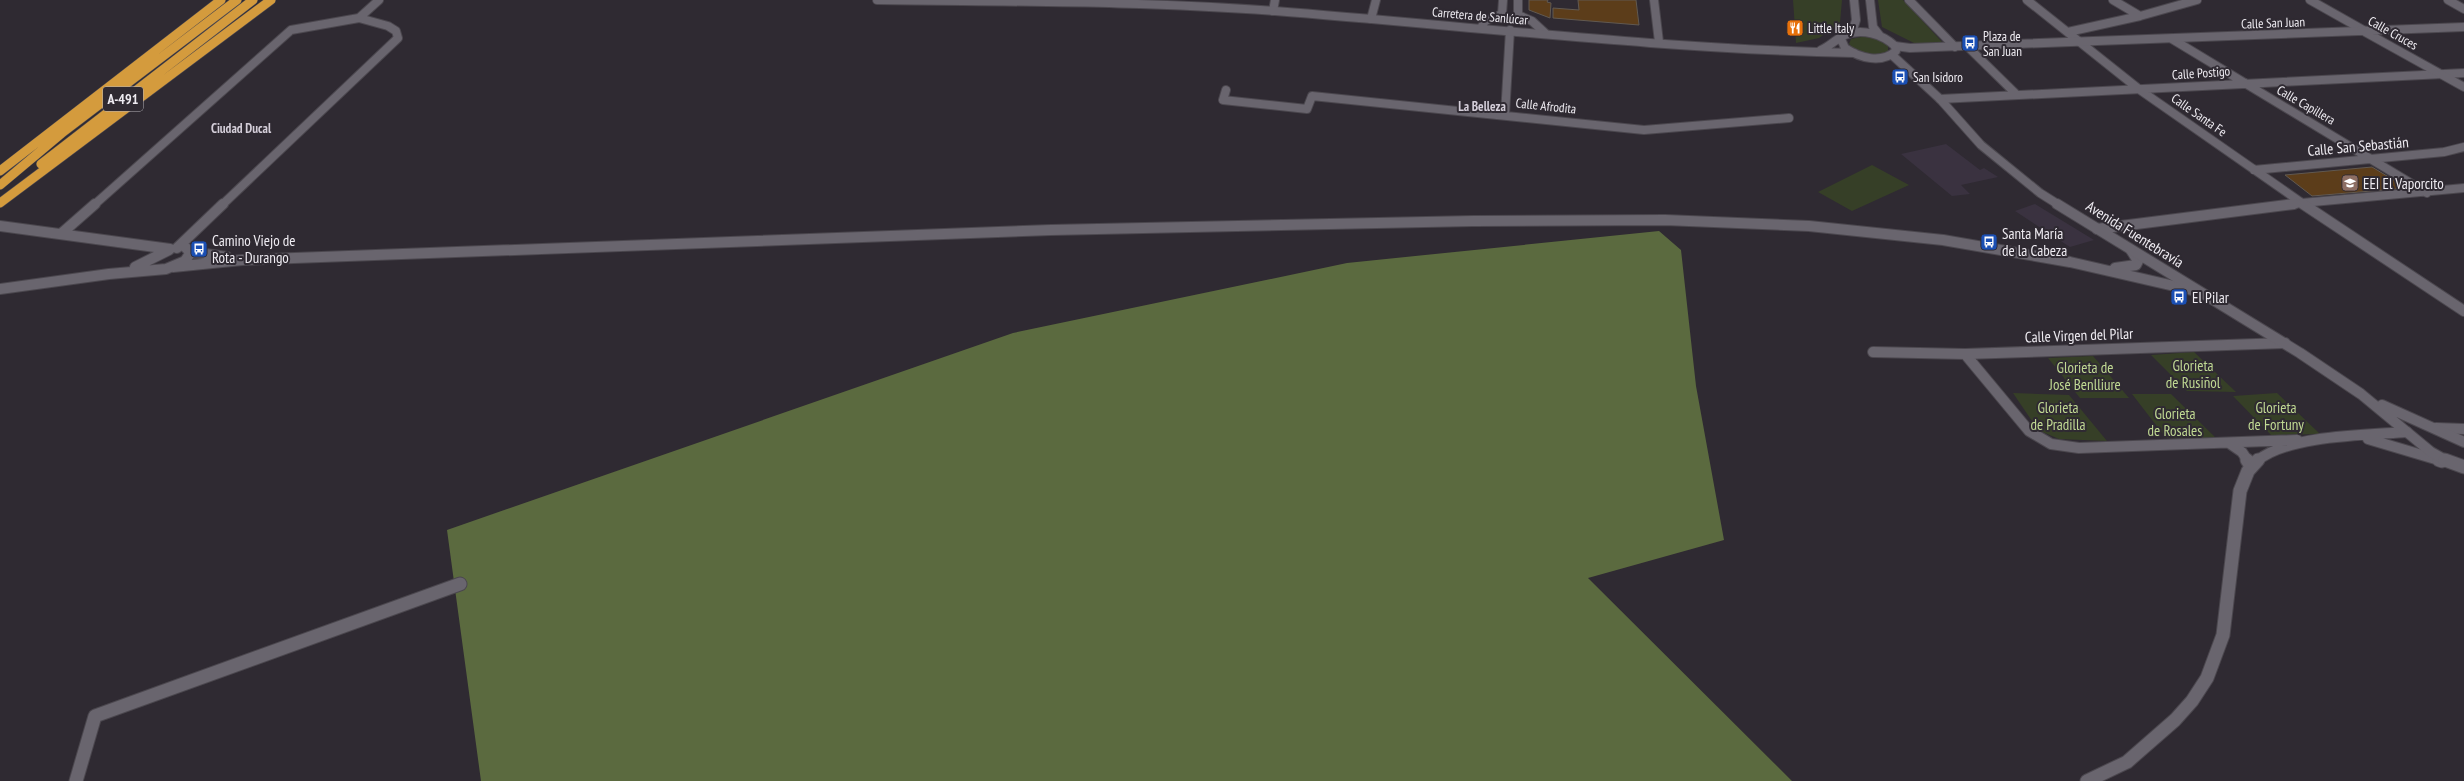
<svg xmlns="http://www.w3.org/2000/svg" width="2464" height="781" font-family="'PT Sans Narrow',sans-serif">
  <style>
    .built { fill: #3a3240 }
    .green { fill: #363f27 }
    .forest { fill: #5b6a3f }
    .building { fill: #5c3d1a; stroke: #615951 }
    .lines { fill: none; stroke-linecap: round; stroke-linejoin: round }
    .minor-far2-casing { stroke: #4b474e; stroke-width: 10 }
    .minor-far1-casing { stroke: #4b474e; stroke-width: 12 }
    .minor-casing { stroke: #4b474e; stroke-width: 15 }
    .tertiary-far1-casing { stroke: #4b474e; stroke-width: 10 }
    .tertiary-casing { stroke: #4b474e; stroke-width: 12 }
    .secondary-far2-casing { stroke: #4b474e; stroke-width: 10 }
    .secondary-far1-casing { stroke: #4b474e; stroke-width: 12 }
    .secondary-casing { stroke: #4b474e; stroke-width: 15 }
    .motorway-casing { stroke: #4b474e; stroke-width: 10 }
    .minor-far2 { stroke: #69656e; stroke-width: 8 }
    .minor-far1 { stroke: #69656e; stroke-width: 10 }
    .minor { stroke: #69656e; stroke-width: 13 }
    .tertiary-far1 { stroke: #69656e; stroke-width: 8 }
    .tertiary { stroke: #69656e; stroke-width: 10 }
    .secondary-far2 { stroke: #69656e; stroke-width: 8 }
    .secondary-far1 { stroke: #69656e; stroke-width: 10 }
    .secondary { stroke: #69656e; stroke-width: 13 }
    .motorway { stroke: #d49b3d; stroke-width: 9 }
    .labels { text-anchor: middle; dominant-baseline: central; stroke-width: 4; stroke-linejoin: round; paint-order: stroke }
    .far-street-label { font-size: 13px; fill: #efecf2; stroke: #2f2a32 }
    .far-poi-label { font-size: 13px; fill: #efecf2; stroke: #2f2a32; text-anchor: start }
    .far-neighbourhood-label { font-size: 13px; font-weight: bold; fill: #d4ced9; stroke: #2f2a32 }
    .shield { fill: #2f2a32; stroke: #b5b2b8; stroke-width: 1 }
    .shield-label { font-size: 14px; font-weight: bold; fill: #efecf2 }
    .street-label { font-size: 15px; fill: #efecf2; stroke: #2f2a32 }
    .poi-label { font-size: 15px; fill: #efecf2; stroke: #2f2a32; text-anchor: start }
    .park-label { font-size: 15px; fill: #c0d993; stroke: #2f2a32 }
  </style>
  <rect width="100%" height="100%" fill="#2f2a32"/>
  <!-- built -->
  <path class="built" d="M1946,144L1980,170L1984,168L1998,177L1961,185L1970,194L1952,196L1901,154Z
    M2035,204L2094,240L2070,247L2015,211Z"/>
  <!-- green -->
  <path class="green" d="M1793,0H1842L1840,23L1819,38L1796,43Z
    M1878,0H1903L1943,43H1914L1882,27Z
    M1866,36L1880,40L1888,45V51C1877,58 1858,54 1849,44L1851,39Z
    M1872,165L1909,185L1852,211L1818,192Z
    M2194,352L2236,392L2187,391L2151,355Z
    M2093,356L2129,398H2080L2048,358Z
    M2013,393L2069,395L2107,441L2059,439L2038,430Z
    M2277,393L2320,434L2271,435L2233,396Z
    M2132,394H2171L2218,440L2166,438Z"/>
  <!-- forest -->
  <path class="forest" d="M1659,231L1681,250L1696,386L1724,540L1588,578L1792,781H481L447,530L1013,333L1347,263Z"/>
  <!-- building -->
  <path class="building" d="M1529,0H1548L1547,2L1551,3L1550,18L1529,10Z
    M1578,0H1636L1639,25L1553,18V8L1579,10Z
    M2372,167L2407,188L2312,196L2285,175Z"/>
  <g class="lines">
    <!-- minor-far2 casing -->
    <g class="minor-far2-casing">
      <path id="minor-far2" d="M1518,0V15L1532,21L1545,33
        M1654,0L1659,42
        M1909,0L1955,47
        M2027,0L2140,90L2302,203L2464,188
        M2113,0L2140,16
        M2310,0L2365,31
        M2448,0L2464,9
        M1273,11L1275,0
        M1371,19L1376,0
        M1481,28L1485,21L1502,14L1503,0
        M2068,32L2140,16L2197,0
        M2172,39L2427,193
        M1967,46L2017,95
        M1226,90L1223,100L1307,109L1312,96L1644,130L1789,118
        M1940,99L2464,73
        M1505,115L1510,30
        M2254,170L2444,152L2464,147
        M94,205L291,30L359,18L379,0
        M222,205L398,38L396,31L388,26L359,18"/>
    </g>
    <!-- minor-far1 casing -->
    <g class="minor-far1-casing">
      <path id="minor-far1" d="M0,226L170,249
        M62,233L95,204
        M177,248L223,204
        M186,248L191,252L227,257
        M135,267L169,250
        M173,267L242,260L1051,230L1473,221L1665,220L1809,226L1943,240L2070,262L2196,291
        M2115,268L2136,265L2138,261L2131,250
        M0,289L109,274L166,269L185,261L191,252
        M1873,352L1965,354L2285,343
        M1965,354L2029,431L2051,444L2079,448L2297,440
        M2368,439L2442,461
        M2229,443L2242,452L2248,461
        M2257,461C2287,435 2368,435 2407,432"/>
    </g>
    <!-- minor casing -->
    <g class="minor-casing">
      <path id="minor" d="M2247,460L2251,466
        M2439,460L2442,461
        M76,781L95,716L460,584
        M2087,781L2127,762L2175,720L2192,701L2207,678L2223,635L2240,491L2248,471L2258,460"/>
    </g>
    <!-- tertiary-far1 casing -->
    <g class="tertiary-far1-casing">
      <path id="tertiary-far1" d="M2365,32L2464,87
        M1895,46L1910,48L2464,27
        M2286,205L2302,203L2305,205"/>
    </g>
    <!-- tertiary casing -->
    <g class="tertiary-casing">
      <path id="tertiary" d="M2303,204L2464,311
        M2097,229L2294,204
        M2436,428L2464,429"/>
    </g>
    <!-- secondary-far2 casing -->
    <g class="secondary-far2-casing">
      <path id="secondary-far2" d="M877,0C1010,2 1143,1 1275,11C1468,26 1661,49 1854,53
        M1870,0L1873,27L1880,36
        M1852,33L1856,20L1854,0
        M1821,50C1830,46 1836,39 1845,35C1862,28 1882,34 1895,46L1896,51C1881,64 1860,58 1845,48L1841,39
        M1892,55L1940,99L1981,145L2040,193L2059,205"/>
    </g>
    <!-- secondary-far1 casing -->
    <g class="secondary-far1-casing">
      <path id="secondary-far1" d="M2057,204L2300,353L2361,394L2431,452L2447,461
        M2382,405L2464,442"/>
    </g>
    <!-- secondary casing -->
    <g class="secondary-casing">
      <path id="secondary" d="M2445,460L2464,467"/>
    </g>
    <!-- motorway casing -->
    <g class="motorway-casing">
      <path id="motorway" d="M41,164L253,0
        M0,171L221,0
        M0,185L62,133L237,0
        M0,203L271,0"/>
    </g>
    <!-- minor-far2 -->
    <use href="#minor-far2" class="minor-far2"/>
    <!-- minor-far1 -->
    <use href="#minor-far1" class="minor-far1"/>
    <!-- minor -->
    <use href="#minor" class="minor"/>
    <!-- tertiary-far1 -->
    <use href="#tertiary-far1" class="tertiary-far1"/>
    <!-- tertiary -->
    <use href="#tertiary" class="tertiary"/>
    <!-- secondary-far2 -->
    <use href="#secondary-far2" class="secondary-far2"/>
    <!-- secondary-far1 -->
    <use href="#secondary-far1" class="secondary-far1"/>
    <!-- secondary -->
    <use href="#secondary" class="secondary"/>
    <!-- motorway -->
    <use href="#motorway" class="motorway"/>
  </g>
  <!-- icons -->
  <defs>
    <g id="restaurant-square" transform="scale(0.9)"><rect x="-9" y="-9" width="18" height="18" rx="4" fill="#e8710a" stroke="#2f2a32"/><path d="M-5-6h1v4h1v-4h1v4h1v-4h1v5L-1.5 .5V6h-2V.5L-5-1ZM5-6V6H3V1.5H1.5Q1.5-4 5-6Z" fill="#fff"/></g>
    <g id="bus-square" transform="scale(0.9)"><rect x="-9" y="-9" width="18" height="18" rx="4" fill="#1a4fb4" stroke="#2f2a32"/><path d="M-5-6H5V4H4V6H2V4H-2V6H-4V4H-5ZM-3.5-4V0h7V-4ZM-3.5 1.2v1.5H-2V1.2ZM2 1.2v1.5H3.5V1.2Z" fill="#fff"/></g>
    <g id="school-square" transform="scale(0.9)"><rect x="-9" y="-9" width="18" height="18" rx="4" fill="#8d6e63" stroke="#2f2a32"/><path d="M0-5L7-2L0 1L-7-2ZM-4 1L0 2.5L4 1V4Q0 6-4 4Z" fill="#fff"/></g>
  </defs>
  <g fill-rule="evenodd">
    <use href="#restaurant-square" x="1795" y="28"/>
    <use href="#bus-square" x="1970" y="43"/>
    <use href="#bus-square" x="1900" y="77"/>
    <use href="#school-square" x="2350" y="183"/>
    <use href="#bus-square" x="1989" y="242"/>
    <use href="#bus-square" x="199" y="249"/>
    <use href="#bus-square" x="2179" y="297"/>
  </g>
  <g class="labels">
    <!-- far-street labels -->
    <g class="far-street-label">
      <text transform="translate(1480 16) rotate(5)">Carretera de Sanlúcar</text>
      <text transform="translate(2273 23) rotate(-2)">Calle San Juan</text>
      <text transform="translate(2393 33) rotate(29)">Calle Cruces</text>
      <text transform="translate(2201 73) rotate(-4)">Calle Postigo</text>
      <text transform="translate(2306 105) rotate(30)">Calle Capillera</text>
      <text transform="translate(1546 106) rotate(6)">Calle Afrodita</text>
      <text transform="translate(2199 115) rotate(35)">Calle Santa Fe</text>
    </g>
    <!-- far-poi labels -->
    <g class="far-poi-label">
      <text x="1808" y="28">Little Italy</text>
      <text x="1983" y="36">Plaza de<tspan x="1983" dy="15">San Juan</tspan></text>
      <text x="1913" y="77">San Isidoro</text>
    </g>
    <!-- far-neighbourhood labels -->
    <g class="far-neighbourhood-label">
      <text x="1482" y="106">La Belleza</text>
      <text x="241" y="128">Ciudad Ducal</text>
    </g>
    <!-- shield labels -->
    <rect class="shield" x="103" y="87" width="40" height="24" rx="3"/>
    <g class="shield-label">
      <text x="123" y="99">A-491</text>
    </g>
    <!-- street labels -->
    <g class="street-label">
      <text transform="translate(2358 146) rotate(-5)">Calle San Sebastián</text>
      <text transform="translate(2135 234) rotate(32)">Avenida Fuentebravía</text>
      <text transform="translate(2079 335) rotate(-2)">Calle Virgen del Pilar</text>
    </g>
    <!-- poi labels -->
    <g class="poi-label">
      <text x="2363" y="183">EEI El Vaporcito</text>
      <text x="2002" y="233">Santa María<tspan x="2002" dy="17">de la Cabeza</tspan></text>
      <text x="212" y="240">Camino Viejo de<tspan x="212" dy="17">Rota - Durango</tspan></text>
      <text x="2192" y="297">El Pilar</text>
    </g>
    <!-- park labels -->
    <g class="park-label">
      <text x="2193" y="365">Glorieta<tspan x="2193" dy="17">de Rusiñol</tspan></text>
      <text x="2085" y="367">Glorieta de<tspan x="2085" dy="17">José Benlliure</tspan></text>
      <text x="2058" y="407">Glorieta<tspan x="2058" dy="17">de Pradilla</tspan></text>
      <text x="2276" y="407">Glorieta<tspan x="2276" dy="17">de Fortuny</tspan></text>
      <text x="2175" y="413">Glorieta<tspan x="2175" dy="17">de Rosales</tspan></text>
    </g>
  </g>
</svg>
